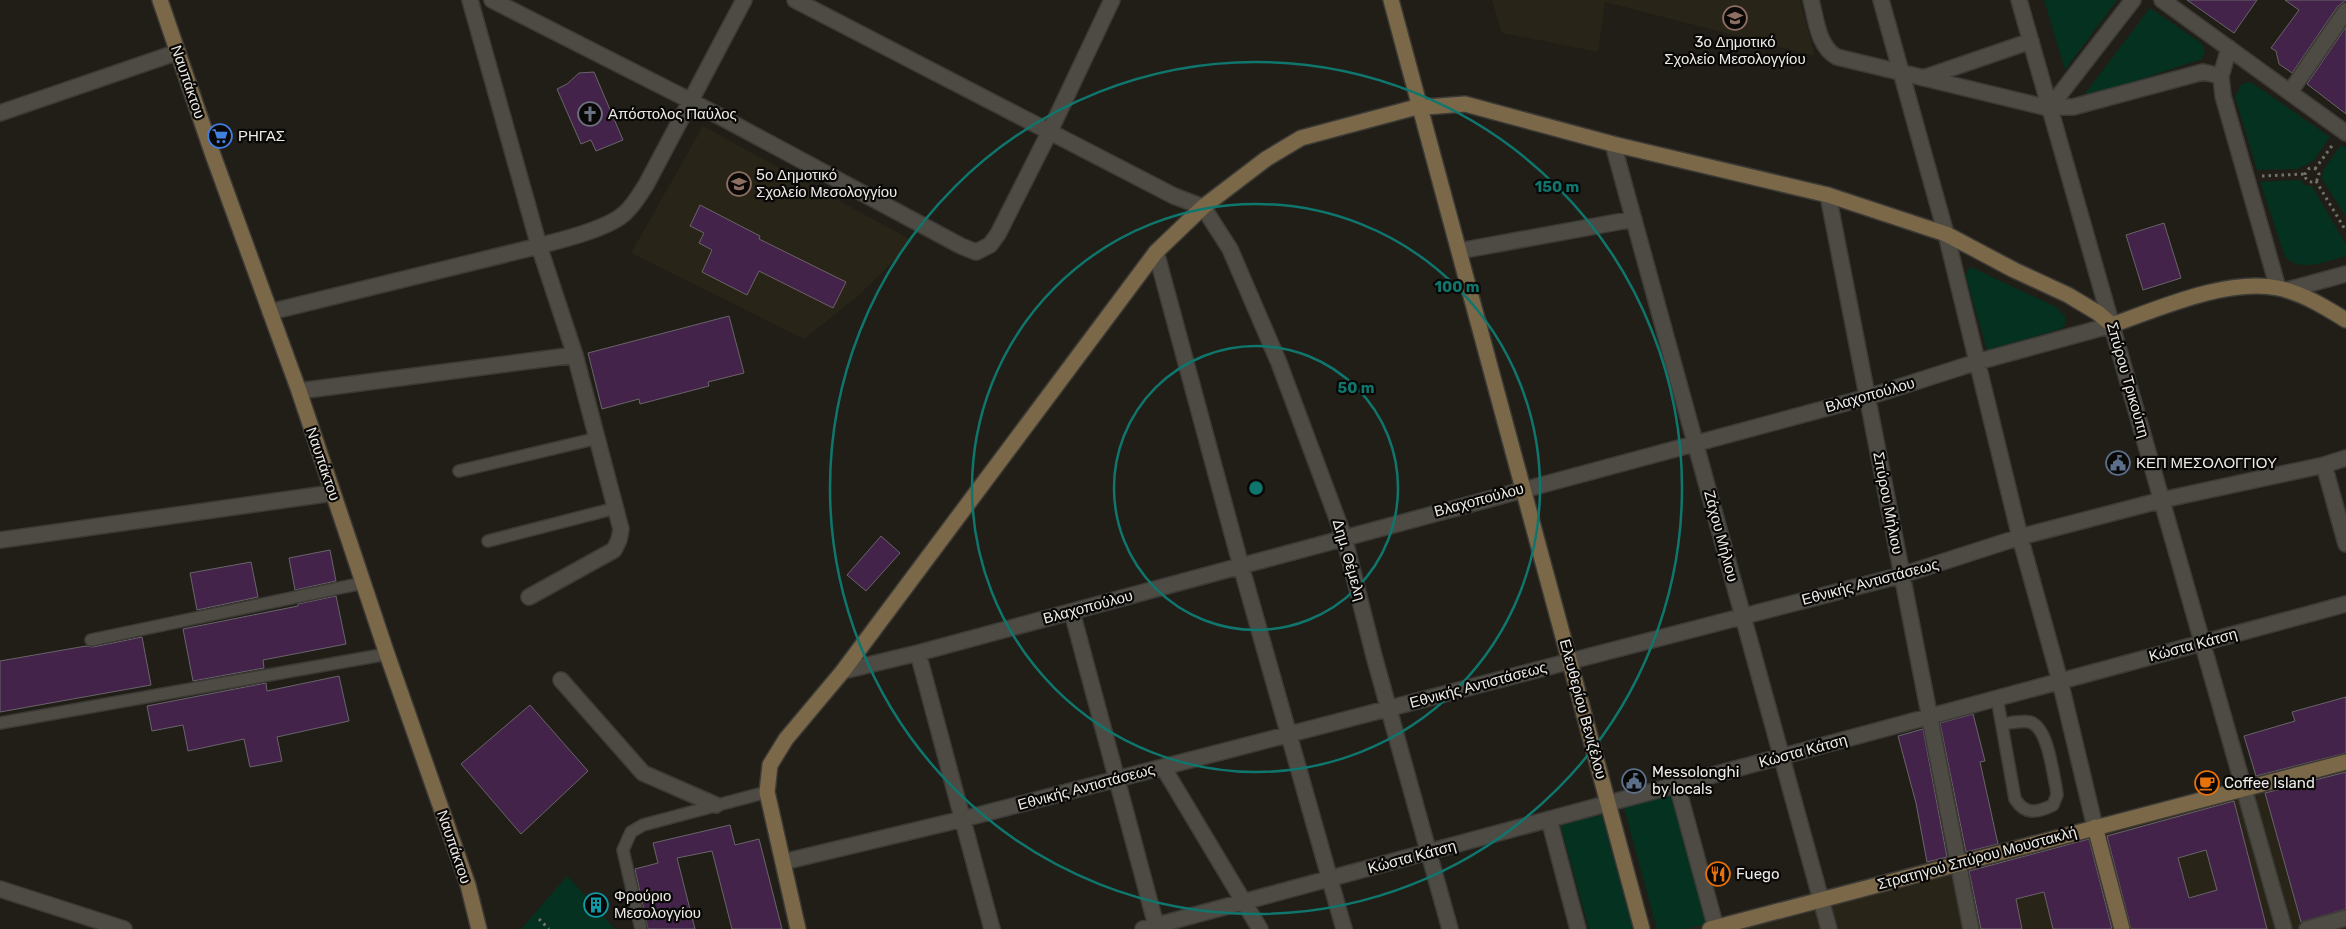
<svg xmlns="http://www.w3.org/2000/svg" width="2346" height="929" font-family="Rubik,sans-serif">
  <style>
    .built { fill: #282417 }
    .green { fill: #053120 }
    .building { fill: #432349; stroke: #69646a; fill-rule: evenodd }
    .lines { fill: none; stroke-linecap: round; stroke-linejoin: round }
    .lane-casing { stroke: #3c3a36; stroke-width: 14 }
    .street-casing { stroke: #3c3a36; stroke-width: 18 }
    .secondary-casing { stroke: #3c3a36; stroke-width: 18 }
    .path { stroke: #73716b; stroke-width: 3; stroke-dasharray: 2.5 4; stroke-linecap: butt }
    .lane { stroke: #4d4b43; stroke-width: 11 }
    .street { stroke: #4d4b43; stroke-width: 15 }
    .secondary { stroke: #7b6848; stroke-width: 15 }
    .ring { fill: none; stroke: #0f766e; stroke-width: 2.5 }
    .labels { text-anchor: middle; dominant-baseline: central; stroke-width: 4.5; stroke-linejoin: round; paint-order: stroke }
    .poi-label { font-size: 15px; fill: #edebe7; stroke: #090806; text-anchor: start }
    .street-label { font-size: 15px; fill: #edebe7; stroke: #090806 }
    .centre { fill: #0f766e; stroke: #090806; stroke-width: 2.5 }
    .ring-label { font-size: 15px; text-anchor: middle; font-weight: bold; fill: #0f766e; stroke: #090806; stroke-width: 4.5; stroke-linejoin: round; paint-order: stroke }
  </style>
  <rect width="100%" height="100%" fill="#201e17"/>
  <!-- built -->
  <path class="built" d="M1492,0H1800L1815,56L1605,2L1598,52L1502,33Z
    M703,126L913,241L858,296L804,339L631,253Z
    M2346,756V929H1684L1826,891Z"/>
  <!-- green -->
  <path class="green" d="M2044,0H2117L2065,70Z
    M2150,8L2201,43L2205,51L2202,59L2084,98V95Z
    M2251,82L2330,137L2313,161L2298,169L2257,170L2235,97L2241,84Z
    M2341,145L2346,149V217L2322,179L2323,170Z
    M2300,180L2306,186H2312L2346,245V256C2326,261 2302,273 2285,257L2260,182Z
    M1971,267L2056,307L2065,316V324L2061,329L1987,350L1966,277L1967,271Z
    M1671,795L1706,924L1686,929H1657L1624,808Z
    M1601,813L1633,929H1589L1560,824Z
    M567,876L572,881L615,929H521Z"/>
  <!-- building -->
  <path class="building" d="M2187,0H2257L2234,33Z
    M2285,0H2346L2338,6L2292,73L2279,64L2276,51L2271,48L2299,10Z
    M2346,27V114L2307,84Z
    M594,72L623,140L596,151L591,140L581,144L557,89L567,84L579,73Z
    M700,205L760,236L759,239L846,282L833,308L759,271L747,295L702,272L712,250L699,243L704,233L690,226Z
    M2164,223L2181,278L2143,290L2126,235Z
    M729,316L744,373L708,382L709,386L640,404L639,399L602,409L588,353Z
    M881,536L900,553L866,591L847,575Z
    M330,550L336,581L295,590L289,558Z
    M251,562L258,597L197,610L190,573Z
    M336,596L346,644L263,660L264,668L193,681L183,629L298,606V604Z
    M142,637L151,685L0,712V661L86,646L93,647Z
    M339,676L349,721L277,737L282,761L250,767L244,739L188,751L183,725L152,731L147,706L266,683L267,691Z
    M2346,697V753L2256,776L2244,736L2295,721L2292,712Z
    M530,705L588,771L521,834L461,764Z
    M1973,714L1985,761L1980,762L1998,844L1966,852L1940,723Z
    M1923,729L1947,857L1927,862L1916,803L1898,736Z
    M2346,772V909L2301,922L2265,793Z
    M2234,801L2267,929H2131L2107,836ZM2206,850L2217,890L2189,898L2178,858Z
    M730,825L735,845L759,839L782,929H732L712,851L677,858L695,929H648L635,869L658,863L653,843Z
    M2089,839L2112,929H2053L2044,892L2016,899L2022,929H1981L1969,871Z"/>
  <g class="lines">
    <!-- lane casing -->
    <g class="lane-casing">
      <path id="lane" d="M459,471L598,438
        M488,541L616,508
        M91,640L363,583
        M1997,698L2015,799C2025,815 2037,813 2053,805L2057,795L2056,787C2052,770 2048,728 2030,722C2022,720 2011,723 2002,724
        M0,723L387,654
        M641,929L623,850L631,832L643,825L767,792"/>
    </g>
    <!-- street casing -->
    <g class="street-casing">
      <path id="street" d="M470,0L539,246L575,355L621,529L619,540L614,550L529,597
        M492,0L691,101L961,246L976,252L990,245L998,234L1050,131L1112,0
        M795,0L1174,196L1203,207L1230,249L1279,363L1344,537L1374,656L1450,929
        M1811,0C1816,19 1818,47 1837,57L2044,107H2073L2203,72L2221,76
        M1881,0L1946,234L2020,537L2060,681L2095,827
        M2019,0L2284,929
        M2162,0L2346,133
        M2229,48L2221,76L2223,96L2278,288
        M1923,78L2031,41
        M2290,92L2346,11
        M2050,107L2133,0
        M0,113L178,52
        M1613,144L1829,929
        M1828,195L1971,929
        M1459,251L1634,219
        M1156,252L1241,566L1344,929
        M2287,290L2346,274
        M270,312L539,246C561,240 608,229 625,213C634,205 640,194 646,185L744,0
        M299,391L575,355
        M2324,465L2346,544
        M0,540L333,493
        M1072,612L1157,929
        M918,653L992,929
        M843,671L918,653L1868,397L1977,362L2112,325
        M561,680L643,773L716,805
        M1163,767L1260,929
        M1677,785L1716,928
        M1549,819L1578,929
        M783,862L963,819L1902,575L2020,537L2162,500L2324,465L2346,458
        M0,889L124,929
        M1143,929L2346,604
        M2307,929L2346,918"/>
    </g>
    <!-- secondary casing -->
    <g class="secondary-casing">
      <path id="secondary" d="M160,0L213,155L299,391L387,654L468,885L479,929
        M1391,0L1642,929
        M2095,827L2122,929
        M798,929L767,792L770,765L786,739L843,671L1156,252L1203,207L1266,159L1301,138L1413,108L1465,104L1613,144L1828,195L1946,234L2014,270L2068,295L2098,313L2112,325C2160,308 2227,278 2278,288C2302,293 2325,307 2346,320
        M1710,929L2346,762"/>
    </g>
    <!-- path -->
    <path class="path" d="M2305 175a7 7 0 1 1 14 0a7 7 0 1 1-14 0Z
      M2315,169L2334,143
      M2262,176L2304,174
      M2316,181L2346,231
      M539,919L549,929"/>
    <!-- lane -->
    <use href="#lane" class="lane"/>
    <!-- street -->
    <use href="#street" class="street"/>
    <!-- secondary -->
    <use href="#secondary" class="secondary"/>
  </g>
  <!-- distance rings -->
  <g class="ring">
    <circle cx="1256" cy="488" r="142"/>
    <circle cx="1256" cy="488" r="284"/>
    <circle cx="1256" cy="488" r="426"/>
  </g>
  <!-- icons -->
  <defs>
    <g id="school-ring" transform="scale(1.25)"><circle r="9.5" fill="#090806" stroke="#8d6e63" stroke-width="1.5"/><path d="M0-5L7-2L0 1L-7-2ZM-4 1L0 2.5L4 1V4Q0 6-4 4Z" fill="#8d6e63"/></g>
    <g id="church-ring" transform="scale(1.25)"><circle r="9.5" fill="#090806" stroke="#6b7280" stroke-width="1.5"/><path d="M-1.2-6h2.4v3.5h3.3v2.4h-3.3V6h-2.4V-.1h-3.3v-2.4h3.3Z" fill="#6b7280"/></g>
    <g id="supermarket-ring" transform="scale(1.25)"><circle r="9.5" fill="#090806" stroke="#3f7fe0" stroke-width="1.5"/><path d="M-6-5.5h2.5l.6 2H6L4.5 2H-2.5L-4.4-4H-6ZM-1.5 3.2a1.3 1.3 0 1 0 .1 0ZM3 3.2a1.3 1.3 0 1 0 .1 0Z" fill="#3f7fe0"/></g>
    <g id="civic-ring" transform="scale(1.25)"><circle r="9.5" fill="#090806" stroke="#5c6f8a" stroke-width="1.5"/><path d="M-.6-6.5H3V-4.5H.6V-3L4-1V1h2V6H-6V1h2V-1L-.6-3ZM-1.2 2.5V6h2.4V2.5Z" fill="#5c6f8a"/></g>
    <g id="cafe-ring" transform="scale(1.25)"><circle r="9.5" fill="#090806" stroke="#e8710a" stroke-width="1.5"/><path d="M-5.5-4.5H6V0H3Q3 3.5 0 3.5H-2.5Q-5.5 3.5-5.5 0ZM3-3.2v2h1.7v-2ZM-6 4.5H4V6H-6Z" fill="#e8710a"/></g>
    <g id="restaurant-ring" transform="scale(1.25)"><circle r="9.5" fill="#090806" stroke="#e8710a" stroke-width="1.5"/><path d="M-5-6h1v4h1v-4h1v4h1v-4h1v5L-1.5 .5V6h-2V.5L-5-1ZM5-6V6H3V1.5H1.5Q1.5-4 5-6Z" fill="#e8710a"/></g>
    <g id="building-ring" transform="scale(1.25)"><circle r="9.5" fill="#090806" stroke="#0f9aa8" stroke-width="1.5"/><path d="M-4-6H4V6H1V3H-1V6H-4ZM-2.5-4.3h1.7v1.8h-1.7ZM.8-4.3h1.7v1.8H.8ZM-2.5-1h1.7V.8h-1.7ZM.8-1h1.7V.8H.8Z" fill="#0f9aa8"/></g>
  </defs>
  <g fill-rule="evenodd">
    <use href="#school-ring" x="1735" y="18"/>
    <use href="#church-ring" x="590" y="114"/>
    <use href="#supermarket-ring" x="220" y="136"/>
    <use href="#school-ring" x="739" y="184"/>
    <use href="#civic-ring" x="2118" y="463"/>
    <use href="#civic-ring" x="1634" y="781"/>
    <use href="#cafe-ring" x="2207" y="783"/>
    <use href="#restaurant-ring" x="1718" y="874"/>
    <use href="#building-ring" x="596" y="905"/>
  </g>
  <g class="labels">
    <!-- poi labels -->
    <g class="poi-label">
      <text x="1735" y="42" text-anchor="middle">3ο Δημοτικό<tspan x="1735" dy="17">Σχολείο Μεσολογγίου</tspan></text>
      <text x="608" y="114">Απόστολος Παύλος</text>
      <text x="238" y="136">ΡΗΓΑΣ</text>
      <text x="756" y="175">5ο Δημοτικό<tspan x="756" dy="17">Σχολείο Μεσολογγίου</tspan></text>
      <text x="2136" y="463">ΚΕΠ ΜΕΣΟΛΟΓΓΙΟΥ</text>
      <text x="1652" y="772">Messolonghi<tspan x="1652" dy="17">by locals</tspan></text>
      <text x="2224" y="783">Coffee Island</text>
      <text x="1736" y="874">Fuego</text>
      <text x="614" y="896">Φρούριο<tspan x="614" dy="17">Μεσολογγίου</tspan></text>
    </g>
    <!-- street labels -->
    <g class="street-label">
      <text transform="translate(188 82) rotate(71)">Ναυπάκτου</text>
      <text transform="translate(2128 380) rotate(74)">Σπύρου Τρικούπη</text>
      <text transform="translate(1870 395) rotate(-16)">Βλαχοπούλου</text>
      <text transform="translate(323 464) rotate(71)">Ναυπάκτου</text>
      <text transform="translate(1479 500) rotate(-15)">Βλαχοπούλου</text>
      <text transform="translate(1888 503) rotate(79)">Σπύρου Μήλιου</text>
      <text transform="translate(1721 536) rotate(75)">Ζάχου Μήλιου</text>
      <text transform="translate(1349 560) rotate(74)">Δημ. Θέμελη</text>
      <text transform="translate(1870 582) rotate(-15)">Εθνικής Αντιστάσεως</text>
      <text transform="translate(1088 607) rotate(-15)">Βλαχοπούλου</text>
      <text transform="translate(2193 645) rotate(-15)">Κώστα Κάτση</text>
      <text transform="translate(1478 685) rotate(-15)">Εθνικής Αντιστάσεως</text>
      <text transform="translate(1583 709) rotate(75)">Ελευθερίου Βενιζέλου</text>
      <text transform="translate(1803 751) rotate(-15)">Κώστα Κάτση</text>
      <text transform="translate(1086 787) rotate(-15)">Εθνικής Αντιστάσεως</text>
      <text transform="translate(454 847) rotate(71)">Ναυπάκτου</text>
      <text transform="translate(1412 857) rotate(-15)">Κώστα Κάτση</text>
      <text transform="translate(1977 858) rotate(-15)">Στρατηγού Σπύρου Μουστακλή</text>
    </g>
  </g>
  <circle cx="1256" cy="488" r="8" class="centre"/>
  <g class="ring-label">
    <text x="1557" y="192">150 m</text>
    <text x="1457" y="292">100 m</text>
    <text x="1356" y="393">50 m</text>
  </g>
</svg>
